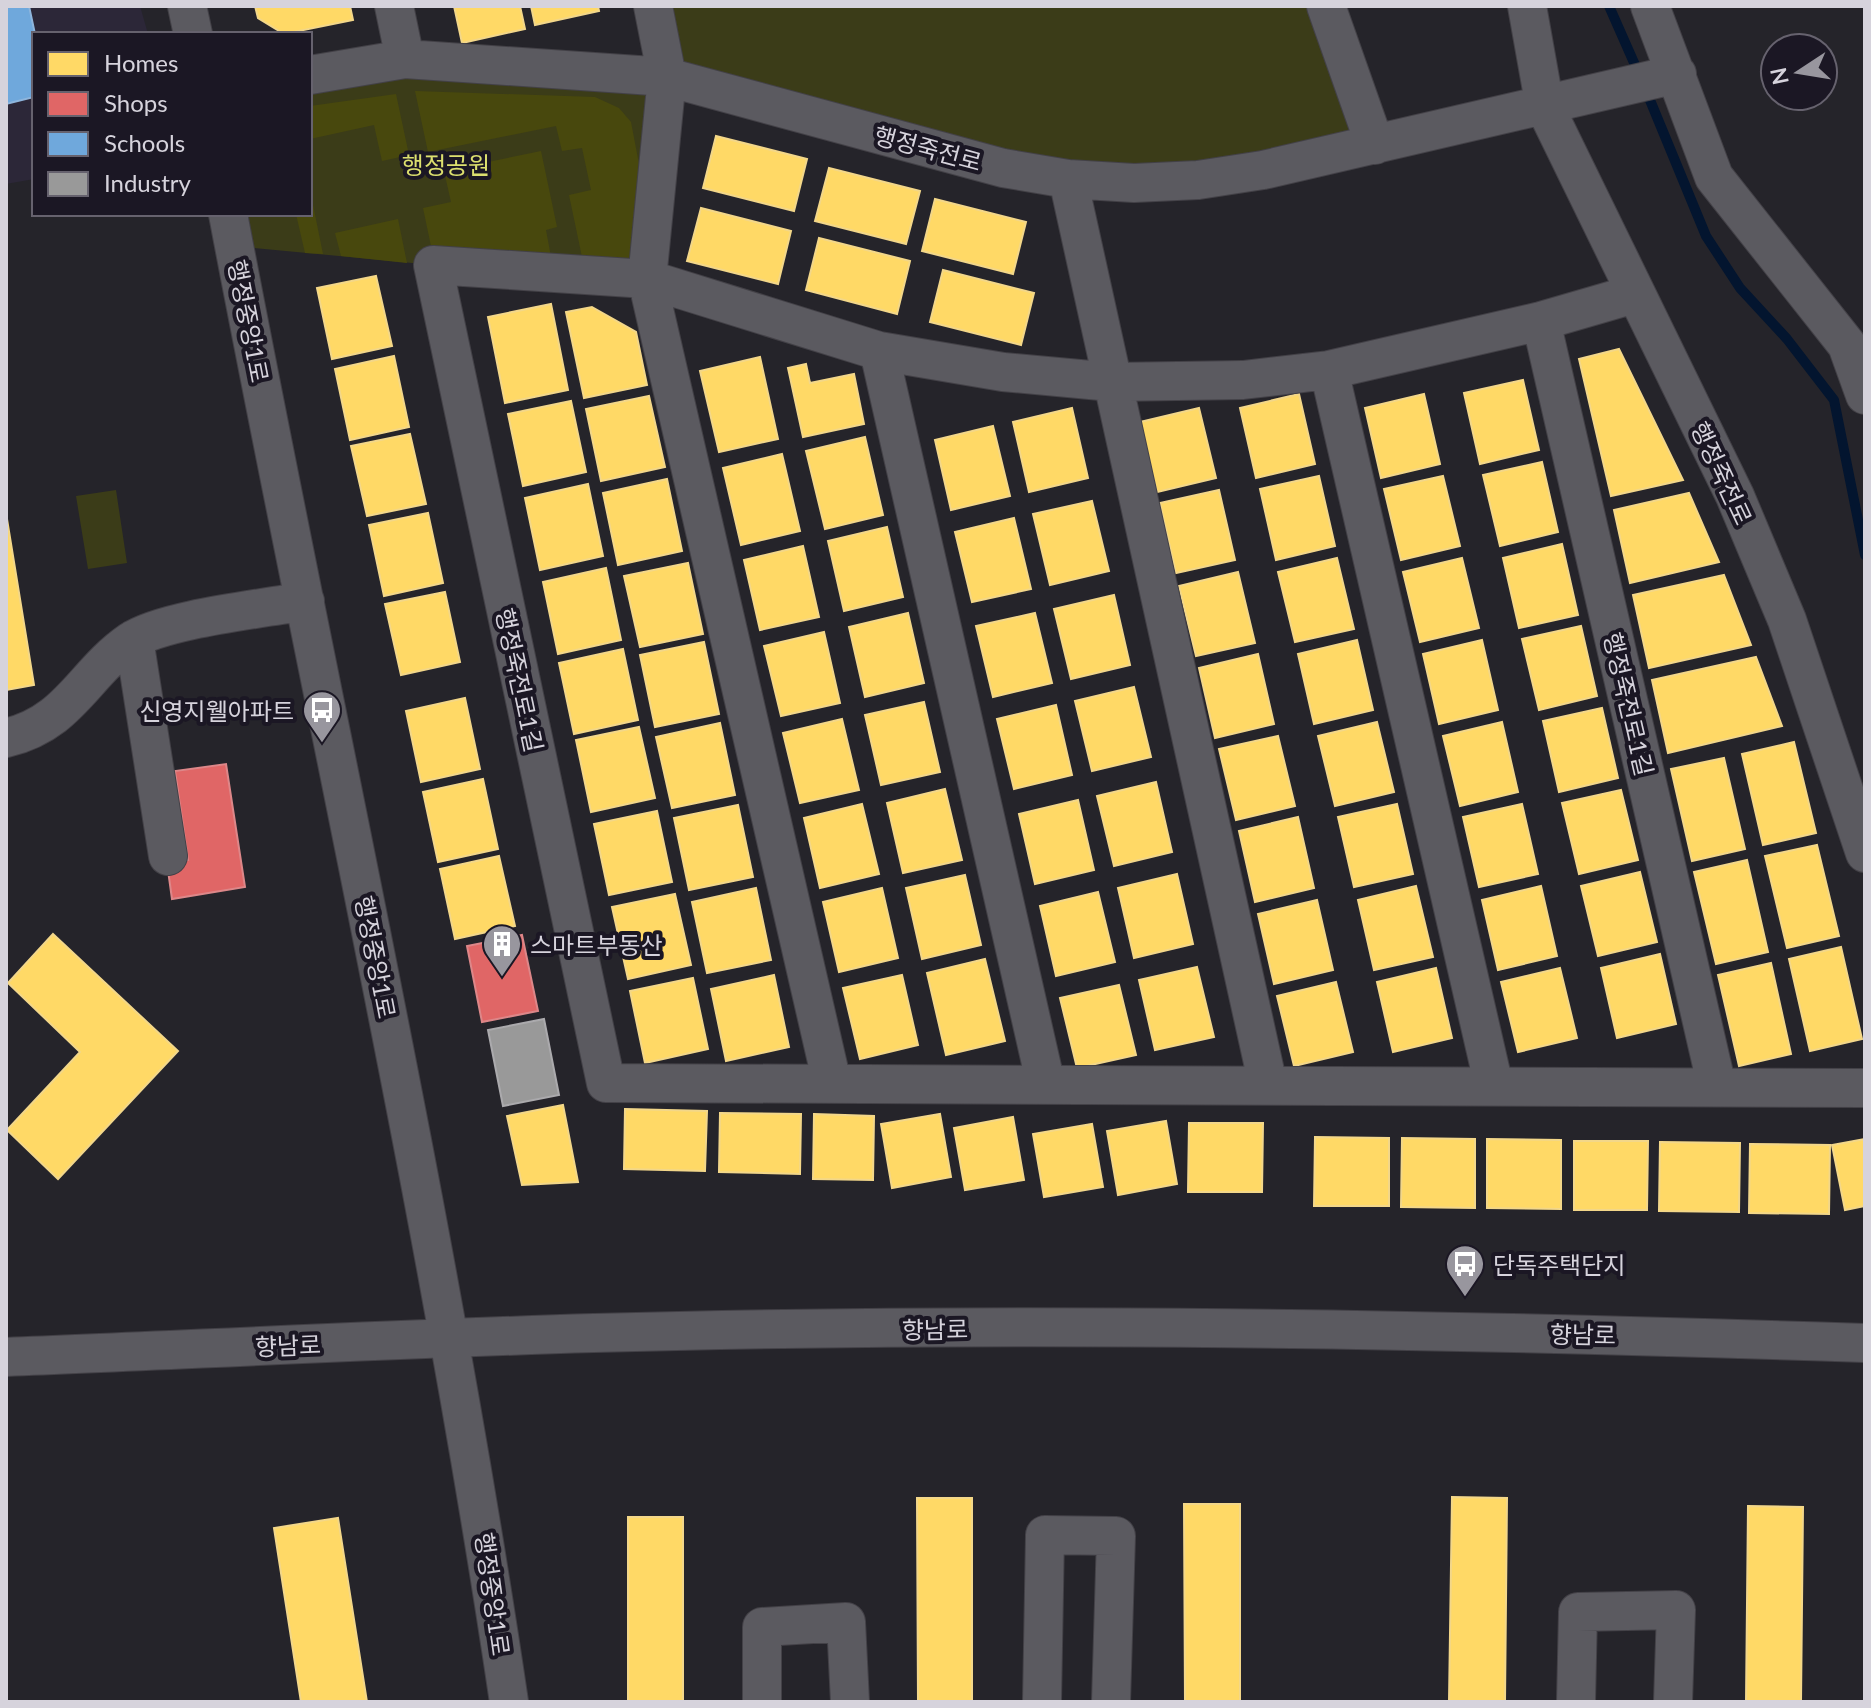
<svg xmlns="http://www.w3.org/2000/svg" width="1871" height="1708" font-family="Lato,'Noto Sans KR',sans-serif">
  <style>
    .built { fill: #2c2738 }
    .green { fill: #3b3c18 }
    .forest { fill: #48480d }
    .homes { fill: #ffd966; stroke: #f3d789; stroke-width: 2 }
    .shops { fill: #e06666; stroke: #dd8789; stroke-width: 2 }
    .schools { fill: #6fa8dc; stroke: #8eb5dc; stroke-width: 2 }
    .industry { fill: #999; stroke: #abaaad; stroke-width: 2 }
    .lines { fill: none; stroke-linecap: round; stroke-linejoin: round }
    .stream { stroke: #03152f; stroke-width: 10 }
    .minor-casing { stroke: #434147; stroke-width: 40 }
    .minor { stroke: #5b5a60; stroke-width: 38 }
    .labels { text-anchor: middle; dominant-baseline: central; stroke-width: 8; stroke-linejoin: round; paint-order: stroke }
    .street-label { font-size: 24px; fill: #d6d3dc; stroke: #1b1724 }
    .park-label { font-size: 24px; fill: #dde06f; stroke: #1b1724 }
    .poi-label { font-size: 24px; fill: #d6d3dc; stroke: #1b1724; text-anchor: start }
  </style>
  <rect width="100%" height="100%" fill="#25242a"/>
  <!-- built -->
  <path class="built" d="M6,6H140L148,34H34V179L6,184Z"/>
  <!-- green -->
  <path class="green" d="M653,6H1326L1375,145L1134,183L667,77L647,279L433,265L234,246L228,214H310V75L666,77Z
    M116,490L127,563L88,569L76,496Z"/>
  <!-- forest -->
  <path class="forest" d="M415,91L595,97L619,108L631,122L652,232L647,279L586,276L569,195L591,190L582,148L562,151L556,126L428,152Z
    M396,94L409,155L382,161L374,125L310,139V106Z
    M541,151L557,227L546,230L554,273L435,265L423,208L451,202L444,171Z
    M310,190L323,254L305,253L296,214H310Z
    M398,219L407,263L341,256L335,233Z"/>
  <!-- homes -->
  <path class="homes" d="M255,6H350L353,20L284,34L258,18Z
    M454,6H520L525,29L462,43Z
    M531,6H598L599,11L535,25Z
    M716,136L807,159L794,211L703,188Z
    M829,168L920,191L906,244L815,221Z
    M935,199L1026,222L1013,274L922,251Z
    M701,208L791,231L778,284L687,261Z
    M819,238L910,261L897,314L806,290Z
    M943,270L1034,293L1021,345L930,322Z
    M376,276L392,346L332,359L317,288Z
    M551,304L568,390L505,403L488,317Z
    M592,307L636,332L647,385L584,398L566,312Z
    M1619,349L1683,480L1611,496L1579,359Z
    M394,356L409,427L350,440L335,369Z
    M760,357L778,439L719,452L700,371Z
    M806,364L810,383L854,374L864,424L803,437L788,368Z
    M1523,380L1539,450L1480,464L1464,393Z
    M1299,394L1315,464L1256,478L1240,408Z
    M1424,394L1440,464L1381,478L1365,408Z
    M649,396L665,467L601,481L586,409Z
    M571,401L586,472L523,486L508,414Z
    M1072,408L1088,478L1029,492L1013,422Z
    M1199,408L1216,478L1157,492L1140,422Z
    M993,426L1010,496L951,510L935,440Z
    M410,434L426,504L367,516L351,446Z
    M865,437L883,515L825,529L806,451Z
    M782,454L800,531L741,545L723,468Z
    M1542,462L1558,532L1500,546L1483,475Z
    M1319,476L1335,546L1276,560L1260,489Z
    M1443,476L1460,546L1401,560L1384,489Z
    M667,479L682,551L618,565L603,493Z
    M588,484L603,556L540,570L525,498Z
    M1219,490L1235,560L1176,573L1160,503Z
    M1689,493L1719,562L1630,583L1614,510Z
    M1092,501L1109,571L1050,585L1033,514Z
    M6,513L34,685L6,690Z
    M428,513L443,583L384,596L369,525Z
    M1014,518L1031,589L972,602L955,532Z
    M887,527L903,597L844,611L828,541Z
    M1562,544L1578,615L1519,628L1503,558Z
    M803,546L819,617L760,630L744,560Z
    M1337,558L1354,629L1295,642L1278,572Z
    M1462,558L1479,628L1420,642L1403,572Z
    M688,563L703,634L640,647L624,576Z
    M606,568L621,640L558,654L543,582Z
    M1238,572L1255,643L1196,656L1179,586Z
    M1724,575L1751,645L1649,668L1633,595Z
    M445,592L460,662L401,675L385,604Z
    M1114,595L1130,665L1071,679L1054,609Z
    M908,613L924,683L865,697L849,627Z
    M1035,613L1052,683L993,697L976,626Z
    M1581,626L1597,696L1539,710L1522,639Z
    M824,632L840,703L781,716L764,646Z
    M1357,640L1373,710L1314,724L1298,654Z
    M1482,640L1498,710L1439,724L1423,654Z
    M704,642L719,714L655,727L640,655Z
    M623,649L638,720L574,734L559,663Z
    M1258,654L1274,724L1215,738L1199,668Z
    M1756,657L1782,726L1668,753L1652,680Z
    M1134,687L1151,757L1092,771L1075,701Z
    M465,698L480,769L421,782L406,711Z
    M924,702L940,772L881,785L865,715Z
    M1056,705L1072,775L1014,789L997,719Z
    M1602,708L1618,778L1559,792L1543,721Z
    M842,719L859,790L800,803L783,733Z
    M1377,722L1394,792L1335,806L1318,736Z
    M1502,722L1518,792L1460,806L1443,736Z
    M720,723L735,795L672,808L656,737Z
    M639,727L655,798L591,812L576,740Z
    M1278,736L1295,806L1236,820L1219,749Z
    M1794,742L1816,833L1763,845L1742,754Z
    M1724,758L1745,849L1692,861L1671,769Z
    M483,779L498,849L438,862L423,792Z
    M1156,782L1172,852L1114,866L1097,796Z
    M945,789L962,860L903,873L887,803Z
    M1621,790L1638,860L1579,874L1562,803Z
    M1078,800L1094,870L1035,884L1019,814Z
    M862,804L879,874L820,888L804,818Z
    M1397,804L1413,874L1354,887L1338,817Z
    M1522,804L1538,874L1479,887L1463,817Z
    M738,805L753,877L689,890L674,818Z
    M657,811L672,882L609,895L594,824Z
    M1298,817L1314,888L1255,902L1239,831Z
    M1817,845L1839,936L1787,948L1765,856Z
    M499,856L515,926L455,939L440,869Z
    M1747,860L1768,952L1716,964L1694,872Z
    M1640,872L1657,942L1598,956L1581,886Z
    M1177,874L1193,944L1134,958L1118,888Z
    M965,875L981,945L922,959L906,888Z
    M1416,886L1433,957L1374,970L1358,900Z
    M1541,886L1557,956L1498,970L1482,900Z
    M756,888L771,960L707,973L692,902Z
    M882,888L898,958L839,972L823,902Z
    M1098,892L1115,962L1056,976L1040,906Z
    M675,894L691,965L628,979L612,907Z
    M1317,900L1333,970L1274,984L1258,914Z
    M53,934L178,1051L58,1179L7,1130L80,1052L8,983Z
    M1841,947L1862,1039L1810,1051L1789,959Z
    M1660,954L1676,1024L1617,1038L1601,968Z
    M985,959L1005,1041L946,1055L927,973Z
    M1771,963L1791,1054L1739,1066L1718,975Z
    M1197,967L1214,1037L1155,1050L1139,980Z
    M1436,968L1452,1038L1393,1052L1377,982Z
    M1560,968L1577,1038L1518,1052L1501,982Z
    M774,975L789,1047L726,1061L711,989Z
    M902,975L918,1045L860,1059L843,988Z
    M693,978L708,1049L645,1063L630,991Z
    M1336,982L1353,1052L1294,1066L1277,996Z
    M1119,985L1136,1055L1077,1068L1060,998Z
    M563,1105L578,1182L522,1185L507,1116Z
    M625,1109L707,1111L705,1171L624,1169Z
    M720,1113L801,1114L800,1174L719,1172Z
    M814,1114L874,1116L873,1180L813,1179Z
    M940,1114L951,1177L892,1188L881,1124Z
    M1013,1117L1024,1180L965,1190L954,1128Z
    M1166,1121L1177,1184L1118,1195L1107,1131Z
    M1189,1123H1263L1262,1192H1188Z
    M1092,1124L1103,1187L1044,1197L1033,1134Z
    M1315,1137L1389,1138V1206H1314Z
    M1402,1138L1475,1139V1208L1401,1207Z
    M1487,1139L1561,1140V1209L1487,1208Z
    M1865,1139V1206L1845,1210L1832,1145Z
    M1574,1141H1648L1647,1210H1574Z
    M1660,1142L1740,1143L1739,1212L1659,1211Z
    M1750,1144L1830,1145L1829,1214L1749,1213Z
    M1452,1497L1507,1498L1505,1702H1449Z
    M917,1498H972V1702H918Z
    M1184,1504H1240V1702H1185Z
    M1748,1506L1803,1507L1801,1702H1746Z
    M628,1517H683V1702H628Z
    M338,1518L367,1702H301L274,1528Z"/>
  <!-- shops -->
  <path class="shops" d="M226,764L245,887L172,899L167,863L188,860L175,771Z
    M522,935L538,1011L482,1022L467,946Z"/>
  <!-- schools -->
  <path class="schools" d="M6,6H29L35,34L34,97L6,104Z"/>
  <!-- industry -->
  <path class="industry" d="M544,1019L559,1095L503,1106L488,1030Z"/>
  <g class="lines">
    <!-- stream -->
    <path class="stream" d="M1609,6L1639,74
      M1645,88L1706,236L1740,288L1787,339L1834,400L1865,555"/>
    <!-- minor casing -->
    <g class="minor-casing">
      <path id="minor" d="M187,6L193,34
        M394,6L405,59
        M653,6L667,77L647,279L832,1083
        M1326,6L1375,145
        M1527,6L1545,107L1735,496L1787,620L1865,853
        M1650,6L1714,177L1847,345L1865,395
        M310,75L405,59L667,77L1003,168L1068,179L1134,183L1198,180L1263,170L1677,74
        M1068,179L1268,1085
        M228,214C322,710 435,1202 509,1702
        M1634,294L1541,321L1329,370L1243,380L1112,382L1003,372L879,351L647,279L433,265L606,1083L1865,1088
        M1541,321L1717,1087
        M879,351L1046,1085
        M1329,370L1494,1086
        M134,639L168,856
        M6,738C70,723 83,674 131,641C164,619 262,609 305,601
        M6,1357C202,1349 398,1339 594,1333C1018,1321 1442,1329 1865,1343
        M762,1702V1627L846,1622L850,1702
        M1042,1702L1045,1535L1116,1536L1111,1702
        M1576,1702L1578,1612L1676,1610L1673,1702"/>
    </g>
    <!-- minor -->
    <use href="#minor" class="minor"/>
  </g>
  <!-- icons -->
  <defs>
    <g id="bus-pin" transform="scale(2)"><path d="M0 17L-7.5 6A9.5 9.5 0 1 1 7.5 6Z" fill="#98969e" stroke="#1b1724"/><path d="M-5-6H5V4H4V6H2V4H-2V6H-4V4H-5ZM-3.5-4V0h7V-4ZM-3.5 1.2v1.5H-2V1.2ZM2 1.2v1.5H3.5V1.2Z" fill="#fff"/></g>
    <g id="building-pin" transform="scale(2)"><path d="M0 17L-7.5 6A9.5 9.5 0 1 1 7.5 6Z" fill="#98969e" stroke="#1b1724"/><path d="M-4-6H4V6H1V3H-1V6H-4ZM-2.5-4.3h1.7v1.8h-1.7ZM.8-4.3h1.7v1.8H.8ZM-2.5-1h1.7V.8h-1.7ZM.8-1h1.7V.8H.8Z" fill="#fff"/></g>
  </defs>
  <g fill-rule="evenodd">
    <use href="#bus-pin" x="322" y="710"/>
    <use href="#building-pin" x="502" y="944"/>
    <use href="#bus-pin" x="1465" y="1264"/>
  </g>
  <g class="labels">
    <!-- street labels -->
    <g class="street-label">
      <text transform="translate(928 148) rotate(15)">행정죽전로</text>
      <text transform="translate(249 321) rotate(79)">행정중앙1로</text>
      <text transform="translate(1722 473) rotate(65)">행정죽전로</text>
      <text transform="translate(520 680) rotate(78)">행정죽전로1길</text>
      <text transform="translate(1629 704) rotate(77)">행정죽전로1길</text>
      <text transform="translate(376 957) rotate(79)">행정중앙1로</text>
      <text transform="translate(935 1329) rotate(-1)">향남로</text>
      <text transform="translate(1583 1334) rotate(1)">향남로</text>
      <text transform="translate(288 1345) rotate(-2)">향남로</text>
      <text transform="translate(493 1594) rotate(82)">행정중앙1로</text>
    </g>
    <!-- park labels -->
    <g class="park-label">
      <text x="446" y="164">행정공원</text>
    </g>
    <!-- poi labels -->
    <g class="poi-label">
      <text x="294" y="710" text-anchor="end">신영지웰아파트</text>
      <text x="530" y="944">스마트부동산</text>
      <text x="1493" y="1264">단독주택단지</text>
    </g>
  </g>
  <!-- border -->
  <rect width="1871" height="1708" fill="none" stroke="#d6d3dc" stroke-width="16"/>
  <!-- legend -->
  <rect x="32" y="32" width="280" height="184" fill="#1b1724" stroke="#66626e" stroke-width="2"/>
  <rect x="48" y="52" width="40" height="24" fill="#ffd966" stroke="#66626e" stroke-width="2"/>
  <text x="104" y="72" font-size="24" fill="#d6d3dc">Homes</text>
  <rect x="48" y="92" width="40" height="24" fill="#e06666" stroke="#66626e" stroke-width="2"/>
  <text x="104" y="112" font-size="24" fill="#d6d3dc">Shops</text>
  <rect x="48" y="132" width="40" height="24" fill="#6fa8dc" stroke="#66626e" stroke-width="2"/>
  <text x="104" y="152" font-size="24" fill="#d6d3dc">Schools</text>
  <rect x="48" y="172" width="40" height="24" fill="#999999" stroke="#66626e" stroke-width="2"/>
  <text x="104" y="192" font-size="24" fill="#d6d3dc">Industry</text>
  <!-- north arrow -->
  <g transform="translate(1799 72) rotate(258)"><circle r="38" fill="#1b1724" stroke="#66626e" stroke-width="2"/>
  <path d="M0-6L14 30L0 20L-14 30Z" fill="#98969e"/>
  <text y="-12" font-size="22" font-weight="bold" text-anchor="middle" fill="#d6d3dc">N</text>
  </g>
</svg>
